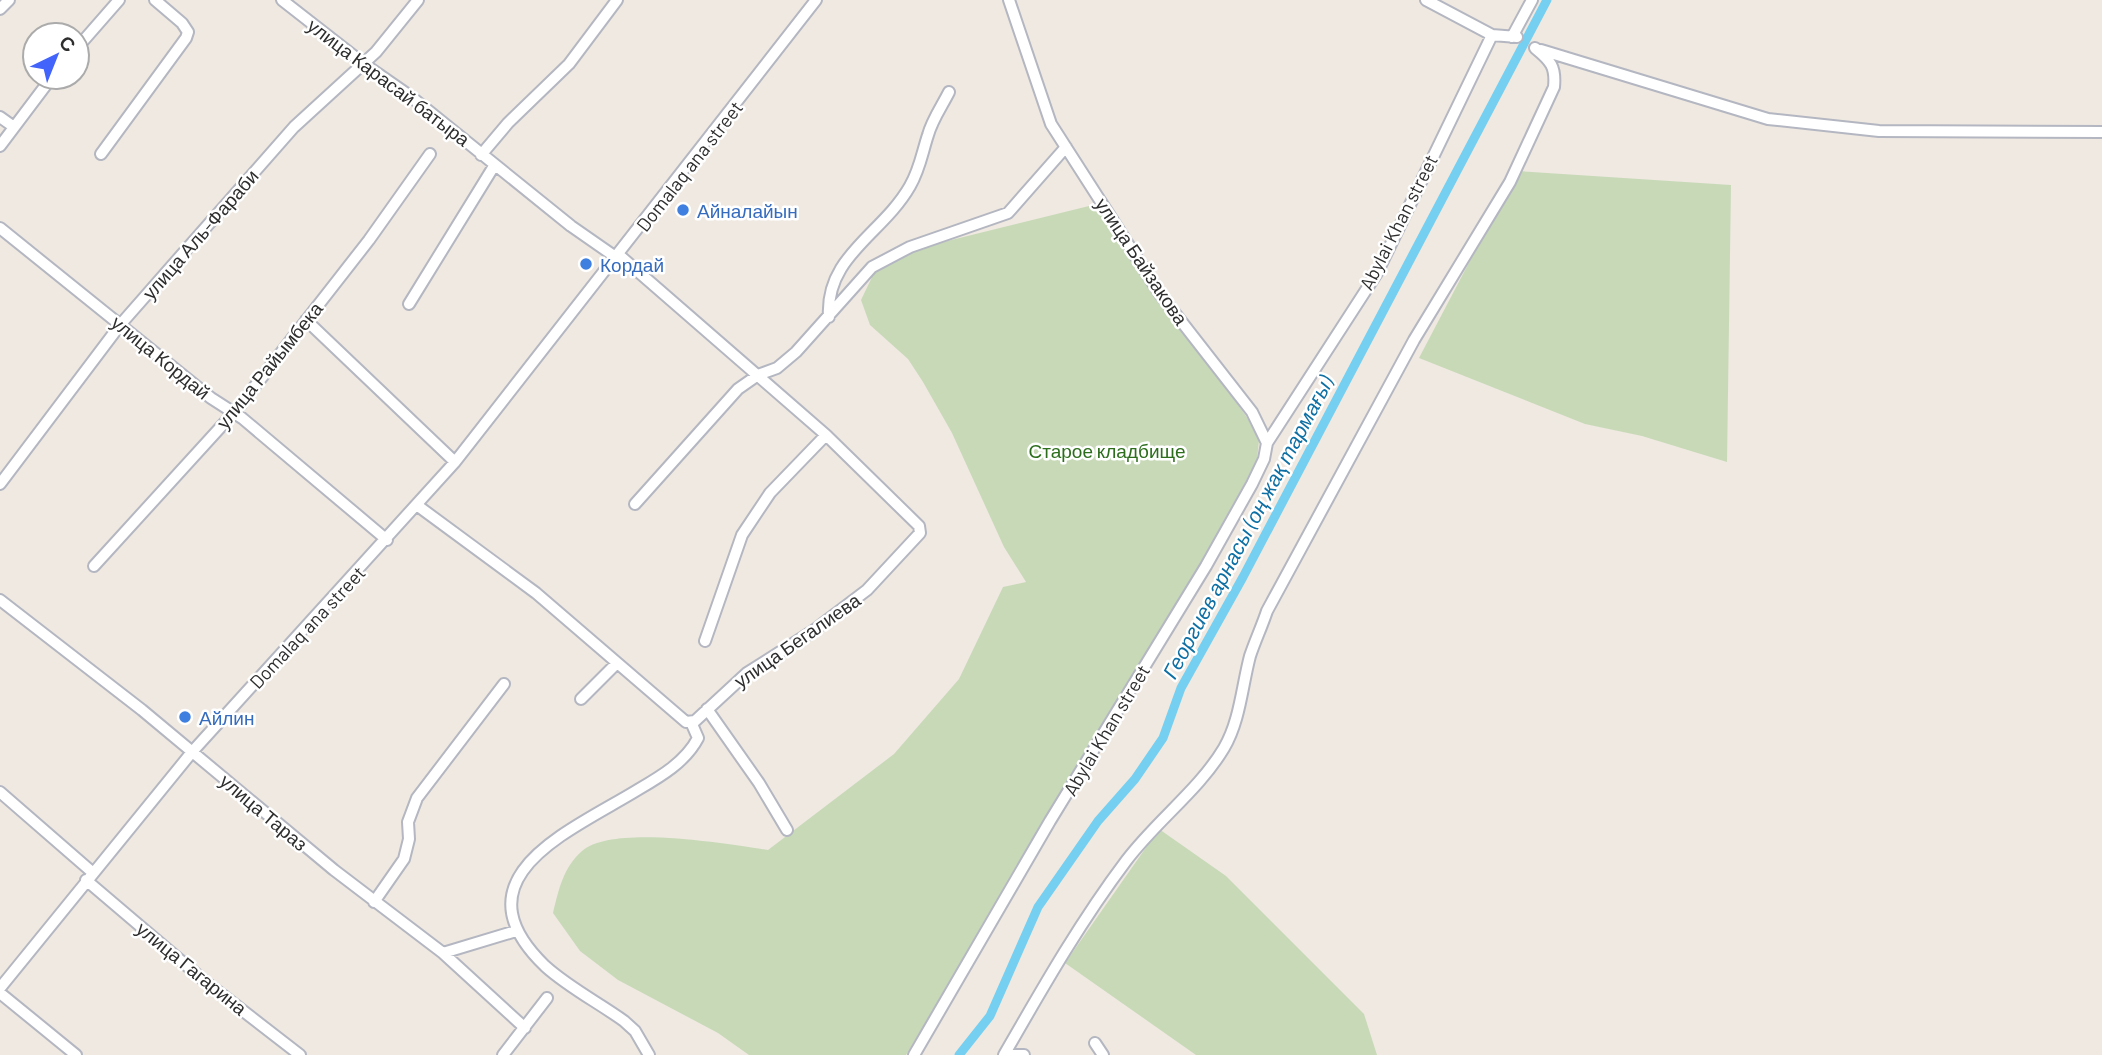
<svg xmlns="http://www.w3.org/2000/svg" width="2102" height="1055" font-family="Barlow,sans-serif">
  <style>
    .cemetery { fill: #c8d9b8 }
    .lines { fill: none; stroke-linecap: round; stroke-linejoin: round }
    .canal { stroke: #75cff0; stroke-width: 9 }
    .minor-casing { stroke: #b4b7c1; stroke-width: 14 }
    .minor { stroke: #fff; stroke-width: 10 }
    .shop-dot { fill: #3f7fe0; stroke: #fff; stroke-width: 2.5 }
    .labels { text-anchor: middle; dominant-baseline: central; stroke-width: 5; stroke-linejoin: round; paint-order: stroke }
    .street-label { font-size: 19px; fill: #2e2e2e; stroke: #fff }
    .shop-label { font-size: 19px; fill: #366cbe; stroke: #fff; text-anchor: start }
    .park-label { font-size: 19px; fill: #2c6e1b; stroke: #fff }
    .water-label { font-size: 21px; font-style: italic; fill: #0d6fa3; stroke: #fff }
  </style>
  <rect width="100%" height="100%" fill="#efe9e1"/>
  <!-- cemetery -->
  <path class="cemetery" d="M1517,171L1731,185L1727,462L1642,436L1585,424L1419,358Z
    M1089,206L1113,226L1248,419L1259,440L1257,460L1195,577L906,1055H749L718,1033L618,980L580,951L553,913C559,889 563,868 582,851C612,824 728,844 768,850L894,754L959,679L1003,587L1026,582L1004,547L952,433L923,382L908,359L870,325L861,300L874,273L923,247Z
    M1159,829L1226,876L1364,1014L1377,1055H1196L1065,963Z"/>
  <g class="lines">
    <!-- canal -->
    <path class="canal" d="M959,1055L990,1016L1038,907L1098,821L1135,779L1163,738L1181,688L1243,577L1547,0"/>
    <!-- minor casing -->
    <g class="minor-casing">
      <path id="minor" d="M282,0L364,64L410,96L571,226L617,258
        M1009,0L1051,124L1160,294L1252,412L1267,443
        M1426,0L1492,35L1517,37
        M0,9L9,0
        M1512,37L1532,0
        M77,48L119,0
        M1541,50L1768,119L1879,131L2102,132
        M0,117L14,127
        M0,146L52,77
        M101,154L186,38L188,32L182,23L155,0
        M481,155L508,123L569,64L617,0
        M0,228L211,398L242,418L387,540
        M409,304L494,166
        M829,317C825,256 882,235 910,186C920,169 922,153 928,135C932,120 942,106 949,92
        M306,320L455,462
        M0,484L120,325L294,127L376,52L418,0
        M635,504L738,389L758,375L777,368L796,352L872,267L910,247L1008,213L1066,147
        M418,506L536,593L686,722L695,721L747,673L813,631L867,590L920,533L919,526L826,435L619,255
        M94,566L238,408L369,240L430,154
        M0,600L142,710L334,870L443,953L525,1028
        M705,641L742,535L770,493L826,435
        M581,699L616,664
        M707,709L759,783L787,830
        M0,792L92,872
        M86,880L207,983L300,1055
        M374,902L404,859L409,839L408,822L417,798L504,684
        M443,953L516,931
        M0,988L192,752L455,462L816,0
        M0,993L76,1055
        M1095,1043L1103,1055
        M503,1055L547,998
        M649,1055L635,1031L624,1021C599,1003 568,987 545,966C457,881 561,835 629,795C654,780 684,765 698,738L691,722
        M914,1055L1050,821L1206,566L1252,484L1264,459L1267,443L1377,273L1492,35
        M1004,1055C1042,989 1080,922 1126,861C1156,821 1199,790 1224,748C1240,721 1242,686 1250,656C1255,641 1262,626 1267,611L1414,340L1510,182L1554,87C1556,67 1551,61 1535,48
        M1011,1055H1024"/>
    </g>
    <!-- minor -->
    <use href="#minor" class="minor"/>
  </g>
  <!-- markers -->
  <g class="shop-dot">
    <circle cx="683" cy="210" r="7"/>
    <circle cx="586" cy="264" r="7"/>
    <circle cx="185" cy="717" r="7"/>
  </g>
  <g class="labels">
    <!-- street labels -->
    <g class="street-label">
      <text transform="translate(389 82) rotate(37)">улица Карасай батыра</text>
      <text transform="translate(689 166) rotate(-52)">Domalaq ana street</text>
      <text transform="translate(1398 222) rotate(-63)">Abylai Khan street</text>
      <text transform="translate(200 234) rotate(-49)">улица Аль-Фараби</text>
      <text transform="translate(1142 261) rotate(56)">улица Байзакова</text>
      <text transform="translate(161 357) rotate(39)">улица Кордай</text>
      <text transform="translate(269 365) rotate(-51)">улица Райымбека</text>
      <text transform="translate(307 627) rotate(-47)">Domalaq ana street</text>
      <text transform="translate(797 640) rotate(-35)">улица Бегалиева</text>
      <text transform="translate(1106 730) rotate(-59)">Abylai Khan street</text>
      <text transform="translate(264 812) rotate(40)">улица Тараз</text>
      <text transform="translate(192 968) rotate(39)">улица Гагарина</text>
    </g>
    <!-- shop labels -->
    <g class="shop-label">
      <text x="697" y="210">Айналайын</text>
      <text x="600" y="264">Кордай</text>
      <text x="199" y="717">Айлин</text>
    </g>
    <!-- park labels -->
    <g class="park-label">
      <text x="1107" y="450">Старое кладбище</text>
    </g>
    <!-- water labels -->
    <g class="water-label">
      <text transform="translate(1247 527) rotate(-62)">Георгиев арнасы (оң жақ тармағы)</text>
    </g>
  </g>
  <!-- north arrow -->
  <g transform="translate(56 56) rotate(43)"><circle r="33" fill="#ffffff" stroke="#ababab" stroke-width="2"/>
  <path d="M0-5L12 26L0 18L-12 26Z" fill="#4264fb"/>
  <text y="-10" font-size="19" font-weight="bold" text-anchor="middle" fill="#2e2e2e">С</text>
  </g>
</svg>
